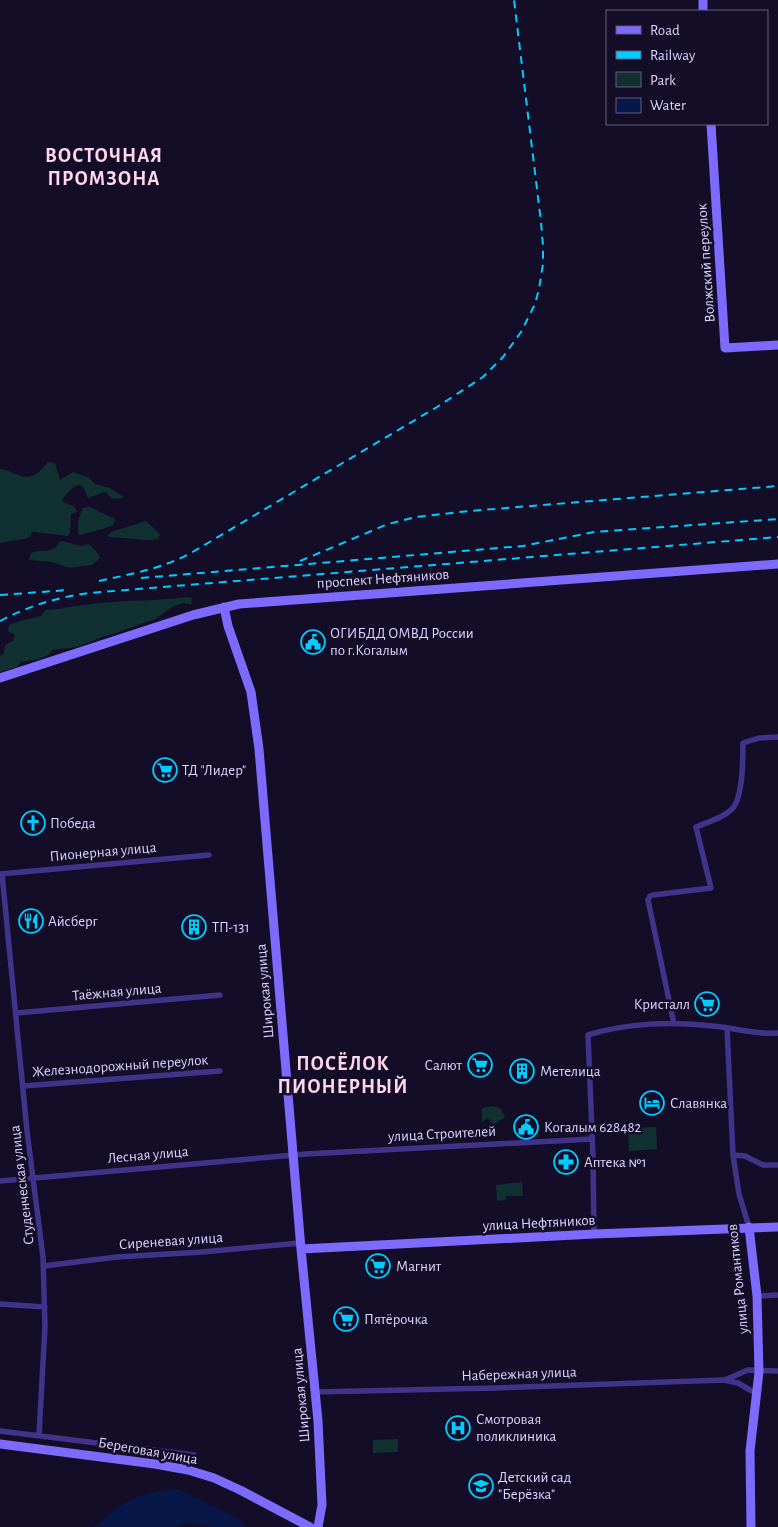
<svg xmlns="http://www.w3.org/2000/svg" width="778" height="1527" font-family="'Alegreya Sans',sans-serif">
  <style>
    .green { fill: #103032 }
    .water { fill: #061748 }
    .lines { fill: none; stroke-linecap: round; stroke-linejoin: round }
    .street { stroke: #40348a; stroke-width: 5.5 }
    .secondary { stroke: #7d6bff; stroke-width: 9 }
    .rail { stroke: #0cf; stroke-width: 2; stroke-dasharray: 8 6; stroke-linecap: butt }
    .labels { text-anchor: middle; dominant-baseline: central; stroke-width: 5; stroke-linejoin: round; paint-order: stroke }
    .street-label { font-size: 15px; fill: #ddd4ff; stroke: #140d28 }
    .poi-label { font-size: 15px; fill: #ddd4ff; stroke: #140d28; text-anchor: start }
    .district-label { font-size: 20px; font-weight: bold; letter-spacing: 1px; fill: #ffd6ec; stroke: #140d28 }
  </style>
  <rect width="100%" height="100%" fill="#140d28"/>
  <!-- green -->
  <path class="green" d="M48,462L55,463L60,480L73,472L88,477L95,484L110,488L124,497C117,500 109,500 107,492H104L88,498C86,495 85,488 82,486C75,481 67,495 62,499L63,502C69,504 75,505 77,512L71,514L70,533L68,536L34,532L31,533V536L28,538L0,543V469C12,470 25,482 36,474C41,471 44,466 48,462Z
    M90,507L115,519L113,525L103,529L80,535L78,534C77,524 79,516 83,508Z
    M146,521L160,534L158,539L148,540L109,537L108,535L111,532Z
    M63,541L81,546L89,544L97,552L100,558L92,565L69,568L52,562L29,560L31,553C43,548 53,555 59,542Z
    M187,597L192,598L191,604L183,603L174,606L155,619L113,634L105,636L77,647L53,650L48,655L39,659L21,662L17,667L0,672V656L4,653L5,645L13,641L15,634L8,632L9,625L20,621L41,616L45,610C65,609 82,604 102,603C130,600 159,601 187,597Z
    M494,1106L501,1109L505,1117L493,1125L488,1118L482,1122V1108Z
    M656,1127L657,1149L629,1151L628,1128Z
    M522,1182L523,1196H506V1200L497,1201L496,1185Z
    M398,1439V1452L373,1453V1440Z"/>
  <!-- water -->
  <path class="water" d="M179,1489L210,1505L238,1518L246,1527C235,1527 224,1527 214,1527C200,1525 188,1520 175,1527H92C102,1523 108,1515 117,1508C135,1494 156,1491 179,1489Z"/>
  <g class="lines">
    <!-- street -->
    <path class="street" d="M0,874L209,855
      M2,874L27,1131L43,1257L45,1327L39,1435
      M16,1013L220,995
      M674,1024L648,900L650,896L653,895L711,888L696,827C708,822 723,818 732,809C743,798 743,759 743,743L759,738L778,737
      M727,1028L733,1155L739,1194L749,1227
      M23,1086L220,1071
      M733,1155L745,1156L763,1165H778
      M0,1181L306,1154L592,1139
      M594,1234L593,1157L588,1035C627,1023 673,1021 713,1026C736,1028 754,1035 778,1033
      M43,1266L117,1257L202,1252L300,1243
      M757,1296L778,1295
      M0,1304L45,1307
      M727,1379L748,1370L778,1371
      M315,1392L495,1388L724,1380L738,1383L757,1394
      M0,1431L194,1455"/>
    <!-- secondary -->
    <path class="secondary" d="M703,0V11
      M711,124L725,348L778,345
      M224,607L228,626L251,692L259,749L301,1249L318,1421L322,1505L318,1527
      M0,678L193,615L239,604L778,564
      M749,1227L757,1296L759,1372L750,1451L751,1527
      M301,1249L594,1234L778,1227
      M0,1444L155,1464L188,1470L214,1478L240,1490L310,1527"/>
    <!-- rail -->
    <path class="rail" d="M300,561L388,524L416,517L469,511L778,486
      M141,578L523,546L594,532L778,519
      M99,581C131,574 161,569 191,553L437,407L483,377L503,357L521,332L535,304L539,289L543,264V246L541,222L514,0
      M0,595L68,590
      M0,621C31,605 55,598 89,593L778,537"/>
  </g>
  <!-- icons -->
  <defs>
    <g id="civic-ring" transform="scale(1.25)"><circle r="9.5" fill="#140d28" stroke="#0cf" stroke-width="1.5"/><path d="M-.6-6.5H3V-4.5H.6V-3L4-1V1h2V6H-6V1h2V-1L-.6-3ZM-1.2 2.5V6h2.4V2.5Z" fill="#0cf"/></g>
    <g id="supermarket-ring" transform="scale(1.25)"><circle r="9.5" fill="#140d28" stroke="#0cf" stroke-width="1.5"/><path d="M-6-5.5h2.5l.6 2H6L4.5 2H-2.5L-4.4-4H-6ZM-1.5 3.2a1.3 1.3 0 1 0 .1 0ZM3 3.2a1.3 1.3 0 1 0 .1 0Z" fill="#0cf"/></g>
    <g id="church-ring" transform="scale(1.25)"><circle r="9.5" fill="#140d28" stroke="#0cf" stroke-width="1.5"/><path d="M-1.2-6h2.4v3.5h3.3v2.4h-3.3V6h-2.4V-.1h-3.3v-2.4h3.3Z" fill="#0cf"/></g>
    <g id="restaurant-ring" transform="scale(1.25)"><circle r="9.5" fill="#140d28" stroke="#0cf" stroke-width="1.5"/><path d="M-5-6h1v4h1v-4h1v4h1v-4h1v5L-1.5 .5V6h-2V.5L-5-1ZM5-6V6H3V1.5H1.5Q1.5-4 5-6Z" fill="#0cf"/></g>
    <g id="building-ring" transform="scale(1.25)"><circle r="9.5" fill="#140d28" stroke="#0cf" stroke-width="1.5"/><path d="M-4-6H4V6H1V3H-1V6H-4ZM-2.5-4.3h1.7v1.8h-1.7ZM.8-4.3h1.7v1.8H.8ZM-2.5-1h1.7V.8h-1.7ZM.8-1h1.7V.8H.8Z" fill="#0cf"/></g>
    <g id="hotel-ring" transform="scale(1.25)"><circle r="9.5" fill="#140d28" stroke="#0cf" stroke-width="1.5"/><path d="M-6-4.5h1.5V1H6V5H4.5V3h-9V5H-6ZM-4 0a1.8 1.8 0 1 1 3.6 0ZM.5 0V-2.5h3Q6-2.5 6 0Z" fill="#0cf"/></g>
    <g id="pharmacy-ring" transform="scale(1.25)"><circle r="9.5" fill="#140d28" stroke="#0cf" stroke-width="1.5"/><path d="M-2-6h4v4h4v4h-4v4h-4v-4h-4v-4h4Z" fill="#0cf"/></g>
    <g id="hospital-ring" transform="scale(1.25)"><circle r="9.5" fill="#140d28" stroke="#0cf" stroke-width="1.5"/><path d="M-5-5h3v3.5h4V-5h3V5h-3V1.5h-4V5h-3Z" fill="#0cf"/></g>
    <g id="school-ring" transform="scale(1.25)"><circle r="9.5" fill="#140d28" stroke="#0cf" stroke-width="1.5"/><path d="M0-5L7-2L0 1L-7-2ZM-4 1L0 2.5L4 1V4Q0 6-4 4Z" fill="#0cf"/></g>
  </defs>
  <g fill-rule="evenodd">
    <use href="#civic-ring" x="313" y="642"/>
    <use href="#supermarket-ring" x="165" y="770"/>
    <use href="#church-ring" x="33" y="823"/>
    <use href="#restaurant-ring" x="31" y="921"/>
    <use href="#building-ring" x="194" y="927"/>
    <use href="#supermarket-ring" x="707" y="1004"/>
    <use href="#supermarket-ring" x="480" y="1065"/>
    <use href="#building-ring" x="522" y="1071"/>
    <use href="#hotel-ring" x="652" y="1103"/>
    <use href="#civic-ring" x="526" y="1127"/>
    <use href="#pharmacy-ring" x="566" y="1162"/>
    <use href="#supermarket-ring" x="378" y="1266"/>
    <use href="#supermarket-ring" x="346" y="1319"/>
    <use href="#hospital-ring" x="458" y="1428"/>
    <use href="#school-ring" x="481" y="1486"/>
  </g>
  <g class="labels">
    <!-- street labels -->
    <g class="street-label">
      <text transform="translate(706 263) rotate(-94)">Волжский переулок</text>
      <text transform="translate(383 579) rotate(-4)">проспект Нефтяников</text>
      <text transform="translate(103 852) rotate(-5)">Пионерная улица</text>
      <text transform="translate(265 991) rotate(-95)">Широкая улица</text>
      <text transform="translate(117 992) rotate(-5)">Таёжная улица</text>
      <text transform="translate(120 1066) rotate(-4)">Железнодорожный переулок</text>
      <text transform="translate(442 1134) rotate(-3)">улица Строителей</text>
      <text transform="translate(148 1155) rotate(-5)">Лесная улица</text>
      <text transform="translate(22 1185) rotate(-97)">Студенческая улица</text>
      <text transform="translate(539 1223) rotate(-3)">улица Нефтяников</text>
      <text transform="translate(171 1241) rotate(-4)">Сиреневая улица</text>
      <text transform="translate(738 1279) rotate(-96)">улица Романтиков</text>
      <text transform="translate(519 1374) rotate(-2)">Набережная улица</text>
      <text transform="translate(301 1395) rotate(-95)">Широкая улица</text>
      <text transform="translate(148 1451) rotate(10)">Береговая улица</text>
    </g>
    <!-- poi labels -->
    <g class="poi-label">
      <text x="330" y="633">ОГИБДД ОМВД России<tspan x="330" dy="17">по г.Когалым</tspan></text>
      <text x="182" y="770">ТД "Лидер"</text>
      <text x="50" y="823">Победа</text>
      <text x="48" y="921">Айсберг</text>
      <text x="212" y="927">ТП-131</text>
      <text x="690" y="1004" text-anchor="end">Кристалл</text>
      <text x="462" y="1065" text-anchor="end">Салют</text>
      <text x="540" y="1071">Метелица</text>
      <text x="670" y="1103">Славянка</text>
      <text x="544" y="1127">Когалым 628482</text>
      <text x="584" y="1162">Аптека №1</text>
      <text x="396" y="1266">Магнит</text>
      <text x="364" y="1319">Пятёрочка</text>
      <text x="476" y="1419">Смотровая<tspan x="476" dy="17">поликлиника</tspan></text>
      <text x="498" y="1477">Детский сад<tspan x="498" dy="17">"Берёзка"</tspan></text>
    </g>
    <!-- district labels -->
    <g class="district-label">
      <text x="104" y="156">ВОСТОЧНАЯ<tspan x="104" dy="23">ПРОМЗОНА</tspan></text>
      <text x="343" y="1064">ПОСЁЛОК<tspan x="343" dy="23">ПИОНЕРНЫЙ</tspan></text>
    </g>
  </g>
  <!-- legend -->
  <rect x="606" y="10" width="162" height="115" fill="#140d28" stroke="#645d7e"/>
  <rect x="616" y="26" width="25" height="8" fill="#7d6bff" stroke="#645d7e"/>
  <text x="650" y="35" font-size="15" fill="#ddd4ff">Road</text>
  <rect x="616" y="51" width="25" height="8" fill="#00ccff" stroke="#645d7e"/>
  <text x="650" y="60" font-size="15" fill="#ddd4ff">Railway</text>
  <rect x="616" y="72" width="25" height="15" fill="#103032" stroke="#645d7e"/>
  <text x="650" y="85" font-size="15" fill="#ddd4ff">Park</text>
  <rect x="616" y="98" width="25" height="15" fill="#061748" stroke="#645d7e"/>
  <text x="650" y="110" font-size="15" fill="#ddd4ff">Water</text>
</svg>
